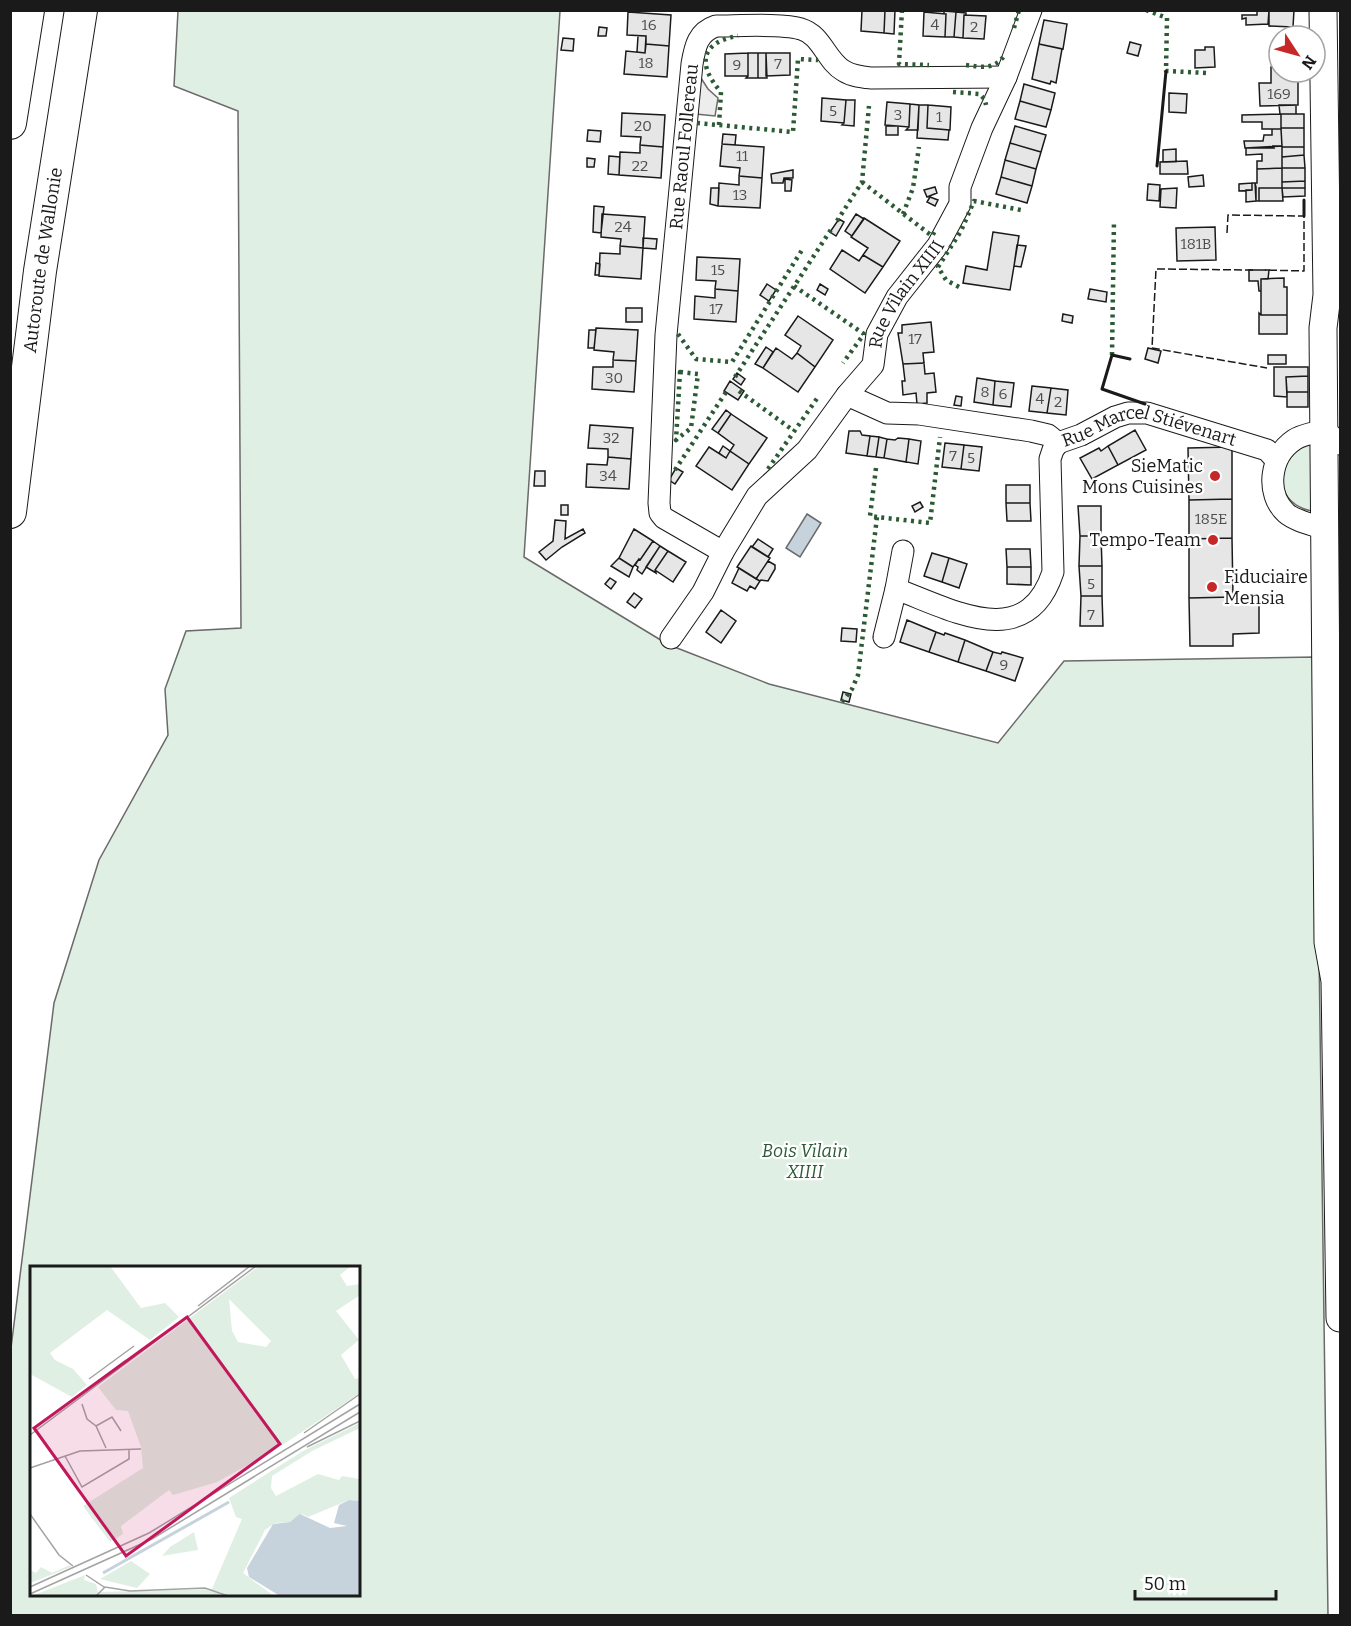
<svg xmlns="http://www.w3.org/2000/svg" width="1351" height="1626" font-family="Bitter,serif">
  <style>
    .green { fill: #e0efe3; stroke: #6a6a6a; stroke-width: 1.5; fill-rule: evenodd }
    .parking { fill: #ededed; stroke: #6a6a6a; stroke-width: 1.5 }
    .water { fill: #c6d2dc; stroke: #6a6a6a; stroke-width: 1.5 }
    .building { fill: #e6e6e6; stroke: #1a1a1a; stroke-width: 1.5 }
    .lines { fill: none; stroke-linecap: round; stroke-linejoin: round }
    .minor-casing { stroke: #1a1a1a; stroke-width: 23 }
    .major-casing { stroke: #1a1a1a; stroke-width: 29 }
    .highway-casing { stroke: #1a1a1a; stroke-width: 34 }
    .minor { stroke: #fff; stroke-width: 21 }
    .major { stroke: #fff; stroke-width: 27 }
    .highway { stroke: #fff; stroke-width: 32 }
    .hedge { stroke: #2b5a34; stroke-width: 4.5; stroke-dasharray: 3 4.5; stroke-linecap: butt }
    .fence { stroke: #1a1a1a; stroke-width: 1.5; stroke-dasharray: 8 3; stroke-linecap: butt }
    .wall { stroke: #1a1a1a; stroke-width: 3 }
    .poi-dot { fill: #c62828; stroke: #fff; stroke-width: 2 }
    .labels { text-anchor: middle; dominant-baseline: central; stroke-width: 4.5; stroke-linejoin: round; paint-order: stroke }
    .number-label { font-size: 15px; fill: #4d4d4d }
    .street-label { font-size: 18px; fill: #1a1a1a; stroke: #fff }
    .poi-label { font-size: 18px; fill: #1a1a1a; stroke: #fff; text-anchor: end }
    .park-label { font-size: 18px; font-style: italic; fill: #2b5a34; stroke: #fff }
    .inset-river { fill: none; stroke: #c6d2dc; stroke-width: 3 }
    .inset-road { fill: none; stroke: #a3a3a3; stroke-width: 1.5 }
    .view { fill: #c2185b; fill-opacity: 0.15; stroke: #c2185b; stroke-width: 3 }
    .inset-edge { fill: none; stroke: #1a1a1a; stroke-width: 3 }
  </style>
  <rect width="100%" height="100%" fill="#fff"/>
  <!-- green -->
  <path class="green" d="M178,11H560L524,557L659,639L677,648L769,684L998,743L1064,661L1315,657L1328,1615L11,1616V1348L54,1003L99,860L168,735L165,689L186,631L241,628L238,111L174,86ZM32,1268H358V1594H32Z
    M1315,441L1318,512C1269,507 1273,455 1315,441Z"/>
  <!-- parking -->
  <path class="parking" d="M692,64L708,89L718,98L715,116L686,113Z"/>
  <!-- water -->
  <path class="water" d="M807,514L821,523L800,557L786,548Z"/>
  <!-- building -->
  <path class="building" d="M862,10H885L884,33L861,31Z
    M885,10H895L894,34L884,33Z
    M1257,10H1269L1268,24L1246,25V18L1242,19V15H1257Z
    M1269,10H1294L1293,27L1269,26Z
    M944,11L956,12L954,37H945L946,14H944Z
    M628,12L671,15L669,46L646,44V36L627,35Z
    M924,12L946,14L945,37L923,36Z
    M956,12L966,13V15H964L963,38L954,37Z
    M964,15L986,16L984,39L963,38Z
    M1044,20L1067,24L1063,49L1039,44Z
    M599,27L607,28L606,36H598Z
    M638,36H646L645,53L637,52Z
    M563,38L574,39L573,51L561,50Z
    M1130,42L1141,45L1138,56L1127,53Z
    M646,44L669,46L667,77L624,74L626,51L645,53Z
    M1039,44L1062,49L1056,83L1051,81L1050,84L1032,79Z
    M1205,47H1214L1215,67L1195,68V50H1205Z
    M748,53V76H725V54Z
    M748,53H758V78H746L748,76Z
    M758,53H766L767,78H758Z
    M766,53H790V75L766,76Z
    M1271,67H1279V72H1298V105L1260,106L1259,83H1271Z
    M1024,84L1055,93L1051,110L1020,101Z
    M1169,93L1187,94L1186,113L1169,112Z
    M822,98L846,100L844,123L821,121Z
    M846,100H855L854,126L842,125L844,123Z
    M1020,101L1051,110L1046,127L1015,119Z
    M887,102L910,104L909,127L885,125Z
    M910,104L919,105L918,130H906L909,127Z
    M919,105H928L927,128L949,130L948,140L917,138Z
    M928,105L951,107L950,130L927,128Z
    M1279,105H1296V114H1280Z
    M622,113L665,115L663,147L640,145L641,137L621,136Z
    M1281,114V129H1262V122H1242V115Z
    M1281,114H1304V128H1281Z
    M886,126H898V135H886Z
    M1015,126L1046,135L1041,152L1010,143Z
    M1281,128H1304V147H1282Z
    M1272,129H1281L1282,146L1245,148L1244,141H1263L1264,135H1272Z
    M588,130L601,131L600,142L587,141Z
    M723,134L736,135L735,145L722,144Z
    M1010,143L1041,152L1036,169L1005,160Z
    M722,144L764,147L762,178L739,176L740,168L720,166Z
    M640,145L663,147L661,178L619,175L620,152L640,153Z
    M1273,146H1282V168L1257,169V161H1262V154L1246,155V148H1274Z
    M1282,147H1304V155L1282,157Z
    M1176,149V162H1163V150Z
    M1304,155L1305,168H1282V157Z
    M609,156L620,157L619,175L608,174Z
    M587,158L595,159L594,167H587Z
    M1005,160L1036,169L1032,186L1001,177Z
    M1187,161L1188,174H1160V162Z
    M1282,168V188H1259V201H1256L1255,183H1257V169Z
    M1282,168H1305V181L1282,182Z
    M793,170V178H784L783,183H772L771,174Z
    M1203,175L1204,186L1189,187L1188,177Z
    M739,176L762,178L760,208L718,206L719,183L739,185Z
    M1001,177L1032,186L1027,203L996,194Z
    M785,179L792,180L791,191H785Z
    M1305,181V188H1282V182Z
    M1252,183V190L1239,191V184Z
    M1252,183H1255L1256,187V201L1246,202V190H1252Z
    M1148,184L1160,185L1159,201L1147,200Z
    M935,187L937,193L927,197L924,190Z
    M711,188H719L718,206L710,204Z
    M1177,188L1176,208L1160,207L1161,189Z
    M1259,188H1282L1283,201H1259Z
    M1282,188H1305V196L1283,197Z
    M930,197L938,200L935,206L927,202Z
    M594,206L604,207L601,233L593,232Z
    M602,214L645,217L643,248L620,246L621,239L601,237Z
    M856,214L864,219L852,236L845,231Z
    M864,218L900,241L883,267L863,255L868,248L851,237Z
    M839,219L844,222L836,236L830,232Z
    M1215,227L1216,260L1177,261L1176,228Z
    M993,232L1019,236L1010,290L963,283L966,266L987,270Z
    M643,238L657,239L656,249L643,248Z
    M1017,245L1026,246L1021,267L1014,266Z
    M620,246L643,248L641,279L599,276L600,253L620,254Z
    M842,250L859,261L863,255L883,267L865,293L830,269Z
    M697,257L740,259L738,291L715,289L716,281L696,280Z
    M596,263L600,264L599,275H595Z
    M1249,270H1269L1268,279H1261V291H1259L1258,281H1249Z
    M1284,278V287H1287V315H1261V279Z
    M767,284L776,290L769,301L760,295Z
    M820,284L828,289L825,295L817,290Z
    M715,289L738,291L736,322L694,319L695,296L715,298Z
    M1090,289L1107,292L1106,302L1088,299Z
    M626,308H642V322H626Z
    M1259,313L1261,315H1287V334H1259Z
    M1063,314L1073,316L1072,323L1062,321Z
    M798,316L833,340L815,367L797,353L801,346L785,335Z
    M931,322L934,352L923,353L924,363L903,364L898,333H902V325Z
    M596,328L638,330L636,361L613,360L614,352L594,350Z
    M589,330H596L594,348H588Z
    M766,347L773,352L763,368L755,364Z
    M776,348L792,359L797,353L815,367L798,392L763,368Z
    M1148,348L1161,351L1158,363L1145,359Z
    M1268,355H1286V364H1268Z
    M613,360L636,361L634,392L592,389L593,367H613Z
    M924,363L925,374L934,373L936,392L927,393V403L917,404L916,393L903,395L902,381H905L903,364Z
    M1274,367H1308V376L1286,377L1287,397L1274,396Z
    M737,373L745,379L741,385L733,379Z
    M1308,376V392H1287L1286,377Z
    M977,378L995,381L993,405L974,402Z
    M730,381L744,391L738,400L724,391Z
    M995,381L1014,383L1011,407L993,405Z
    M1032,386L1051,388L1047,413L1029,411Z
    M1051,388L1068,390L1066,415L1047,413Z
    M1287,392H1308V407H1287Z
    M956,396L962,397L961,406L954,405Z
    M726,410L731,414L718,433L712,429Z
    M731,414L767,438L749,464L730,451L734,445L718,433Z
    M590,425L633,428L631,459L608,457V449L588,448Z
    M1135,430L1146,450L1118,465L1108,446Z
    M849,431H860L862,435L870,436L867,456L846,453Z
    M870,436L879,437L876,457L867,456Z
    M879,437L887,439L884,458L876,457Z
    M898,438L909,439L906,462L884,458L887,439L895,440Z
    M909,439L921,441L918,464L906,462Z
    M945,443L964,445L961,469L942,467Z
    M964,445L982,447L979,471L961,469Z
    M723,446L730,451L726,458L719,453Z
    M1108,446L1118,465L1092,479L1080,458L1099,448L1101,451Z
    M709,447L726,458L730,451L749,464L732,490L696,466Z
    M1232,447V499L1189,500L1188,448Z
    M608,457L631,459L629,489L586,487L587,464L607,465Z
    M676,468L683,472L675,484L669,480Z
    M535,471H545V486H534Z
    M1006,485H1030V503H1006Z
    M1232,499V538L1189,539V500Z
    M920,502L923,507L915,512L912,506Z
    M1006,503H1030L1031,521H1007Z
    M561,505H568V515H561Z
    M1078,506H1101V536H1080Z
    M555,520L566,521L565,539L583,529L585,533L562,547L546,560L539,552L553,541Z
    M634,529L653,541L640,560L639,559L633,567L619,558Z
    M1080,536H1101L1102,566H1079Z
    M1232,538L1233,597L1189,598V539Z
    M758,539L773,549L768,557L752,547Z
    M653,541L660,546L642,574L637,570L638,567L635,565L639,559L640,560Z
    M660,546L668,551L655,570L656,573L646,567Z
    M751,546L770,558L756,579L737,567Z
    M1006,549H1030L1031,567H1007Z
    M668,551L686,562L673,582L655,570Z
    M932,553L949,558L942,582L924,576Z
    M619,558L633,567L629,577L611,566Z
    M949,558L967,564L959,588L942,582Z
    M768,561L775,565V569L768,581L761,580L760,581L756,579Z
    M1079,566H1102V596H1081Z
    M1007,567H1031V585L1007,584Z
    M739,568L760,581L755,589L750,586L747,591L732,583Z
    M610,578L616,582L611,589L605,584Z
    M634,593L642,599L635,608L627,602Z
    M1081,596H1102L1103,626H1080Z
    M1233,597H1259V633L1233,634V646H1190L1189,598Z
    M721,610L736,621L721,643L706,632Z
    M907,620L936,632L929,652L900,642Z
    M842,628L857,629L856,642L841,641Z
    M936,632L944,635L945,633L965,640L958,662L929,652Z
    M965,640L993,652L986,671L958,662Z
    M993,652L1001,654L1002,652L1023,658L1015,681L986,671Z
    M843,692L851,694L849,702L841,700Z"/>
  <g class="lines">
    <!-- minor casing -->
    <g class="minor-casing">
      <g id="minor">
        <path id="s1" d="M847,395L887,413L919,414L1031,431L1048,435L1058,443L1081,435L1115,417L1128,413H1147L1267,450L1276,460"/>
        <path d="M1325,529C1314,525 1295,521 1286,513C1265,493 1270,456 1294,440C1303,434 1315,433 1325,430L1340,444"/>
        <path id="s2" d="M723,552L664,518L660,513L659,503L666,335L692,64C695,46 698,32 716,26C737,26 783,23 801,29C822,35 826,61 844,71C852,76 862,77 871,78L1006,77"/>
        <path d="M896,589C951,609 1026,654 1053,572L1050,459L1053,450L1058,443"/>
        <path d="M884,637L896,589L903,551"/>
        <path id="s3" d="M671,638L703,592L723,552L757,496L807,450L847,395L873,365L877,334L897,297L938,245L960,204V187L982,128L1006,77L1031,10"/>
      </g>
    </g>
    <!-- major casing -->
    <g class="major-casing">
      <path id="major" d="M1323,10L1327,295L1323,328L1328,942L1335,981L1340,1318"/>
    </g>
    <!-- highway casing -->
    <g class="highway-casing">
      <g id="highway">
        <path d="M10,123L28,10"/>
        <path id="s4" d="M10,512L40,271L81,10"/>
      </g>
    </g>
    <!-- minor -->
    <use href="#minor" class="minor"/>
    <!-- major -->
    <use href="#major" class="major"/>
    <!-- highway -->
    <use href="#highway" class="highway"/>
    <!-- hedge -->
    <path class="hedge" d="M902,10L899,64L929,65
      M1146,10L1167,18L1166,71L1208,73
      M1014,28L1019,10
      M966,65C981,67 994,70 1004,56
      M953,92L980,94L985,100L986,105
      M697,123L793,132L798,59L818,60
      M719,125L721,92C697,65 700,42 738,36
      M862,182L932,236L935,231
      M903,214L913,188L919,147
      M837,221L862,182L869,106
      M794,286L864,334L843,363
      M959,287L946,280L938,267L961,231L974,201L1021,210
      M678,334L696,359L732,362L802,250
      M1112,355L1114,220
      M680,372L698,374L691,428L676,440Z
      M735,377L832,228
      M739,391L790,428
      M876,468L870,516L877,517
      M768,469L818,397
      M675,470L728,389
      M842,702L852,689L858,675L877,517L930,523L940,437"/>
    <!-- fence -->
    <path class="fence" d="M1227,233L1228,215L1304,216V271L1265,270
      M1253,270L1156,269L1152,348L1267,368"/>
    <!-- wall -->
    <path class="wall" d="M1157,166L1166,71
      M1304,200V216
      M1130,359L1112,355L1102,389L1145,404"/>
  </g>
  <!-- markers -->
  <g class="poi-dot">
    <circle cx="1215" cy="476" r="6"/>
    <circle cx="1213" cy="540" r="6"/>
    <circle cx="1212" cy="587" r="6"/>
  </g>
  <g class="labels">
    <!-- number labels -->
    <g class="number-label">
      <text x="649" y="25">16</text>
      <text x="935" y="25">4</text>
      <text x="974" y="27">2</text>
      <text x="646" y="63">18</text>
      <text x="778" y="64">7</text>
      <text x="737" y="65">9</text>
      <text x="1279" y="94">169</text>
      <text x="833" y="111">5</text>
      <text x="898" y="115">3</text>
      <text x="939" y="117">1</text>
      <text x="643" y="126">20</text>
      <text x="742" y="156">11</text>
      <text x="640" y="166">22</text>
      <text x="740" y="195">13</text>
      <text x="623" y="227">24</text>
      <text x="1196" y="244">181B</text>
      <text x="718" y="270">15</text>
      <text x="716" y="309">17</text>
      <text x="915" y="339">17</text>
      <text x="614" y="378">30</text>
      <text x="985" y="392">8</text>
      <text x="1003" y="394">6</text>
      <text x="1040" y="399">4</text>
      <text x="1058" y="402">2</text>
      <text x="611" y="438">32</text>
      <text x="953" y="456">7</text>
      <text x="971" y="458">5</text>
      <text x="608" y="476">34</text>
      <text x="1211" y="519">185E</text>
      <text x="1091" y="584">5</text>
      <text x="1091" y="615">7</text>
      <text x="1004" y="665">9</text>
    </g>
    <!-- street labels -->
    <g class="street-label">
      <text stroke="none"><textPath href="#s2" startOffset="442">Rue Raoul Follereau</textPath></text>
      <text stroke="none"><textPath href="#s4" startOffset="254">Autoroute de Wallonie</textPath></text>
      <text stroke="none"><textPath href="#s3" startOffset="422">Rue Vilain XIIII</textPath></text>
      <text stroke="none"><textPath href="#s1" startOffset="316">Rue Marcel Stiévenart</textPath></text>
    </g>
    <!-- poi labels -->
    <g class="poi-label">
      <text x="1203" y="466">SieMatic<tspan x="1203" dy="21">Mons Cuisines</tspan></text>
      <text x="1201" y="540">Tempo-Team</text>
      <text x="1224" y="577" text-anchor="start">Fiduciaire<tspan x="1224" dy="21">Mensia</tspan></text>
    </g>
    <!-- park labels -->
    <g class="park-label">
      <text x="805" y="1151">Bois Vilain<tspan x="805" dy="21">XIIII</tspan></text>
    </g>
  </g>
  <!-- overview -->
  <g transform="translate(30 1266)">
    <rect width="330" height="330" fill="#fff"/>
    <path d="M0,0H80L111,42L135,37L149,51L120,74L77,44L20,87L25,94L43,103L57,119L42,131L0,108ZM229,0H321L310,9L317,20L330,18V29L306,45L329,74L311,89L325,113L330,112V127L245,184L187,216L143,229L139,224L91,260L93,268L80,276L53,240L113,202L111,181L98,145L86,144L68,121ZM199,33L241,75L236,81L208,76L202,65ZM330,157V162L282,185L242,210L241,222L246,230L288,208L309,214L312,210L330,213V235L319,234L278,251L272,248L260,256L245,257L235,264L213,307L244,330H198L189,326V330H2L55,309L54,314L66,318L68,326L182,323L212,253L206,251L199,232L273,185ZM164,266L168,284L132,290L140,281ZM101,295L120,308L107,322L70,313ZM40,299L41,301L0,317V304L6,307L11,301L22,307Z" fill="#e0efe3" fill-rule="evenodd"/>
    <path d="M319,234L330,235V330H250L219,311L217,302L243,258L260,256L270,248L300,262L317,260L304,257L309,239Z" fill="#c6d2dc"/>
    <path class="inset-river" d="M73,307L199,236"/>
    <path class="inset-road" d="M168,40L220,0M59,113L104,80M45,132L96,94M52,138L57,153L66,160L76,182M66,160L82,151L91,165M274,167L330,128M0,169L226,0M277,181L330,155M35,190L52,221L99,193V184M0,202L50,185L111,183M0,248L29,289L43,300M56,309L74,321M0,321L119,267L330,138M0,328L122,273L330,146M66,330L75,321L100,325L175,322L198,330"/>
    <path class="view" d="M157,51L250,178L96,290L4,162Z"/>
    <rect width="330" height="330" class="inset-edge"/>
  </g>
  <!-- border -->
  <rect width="1351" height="1626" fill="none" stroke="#1a1a1a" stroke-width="24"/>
  <!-- north arrow -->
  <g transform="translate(1297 54) rotate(126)"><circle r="28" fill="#ffffff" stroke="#a3a3a3" stroke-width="1.5"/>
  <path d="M0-4.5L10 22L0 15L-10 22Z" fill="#c62828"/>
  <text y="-9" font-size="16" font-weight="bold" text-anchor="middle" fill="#1a1a1a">N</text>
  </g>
  <!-- scale -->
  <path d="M1135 1590v9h141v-9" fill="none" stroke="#1a1a1a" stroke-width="3"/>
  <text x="1144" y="1590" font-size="18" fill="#1a1a1a" stroke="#ffffff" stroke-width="4.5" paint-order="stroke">50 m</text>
</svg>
